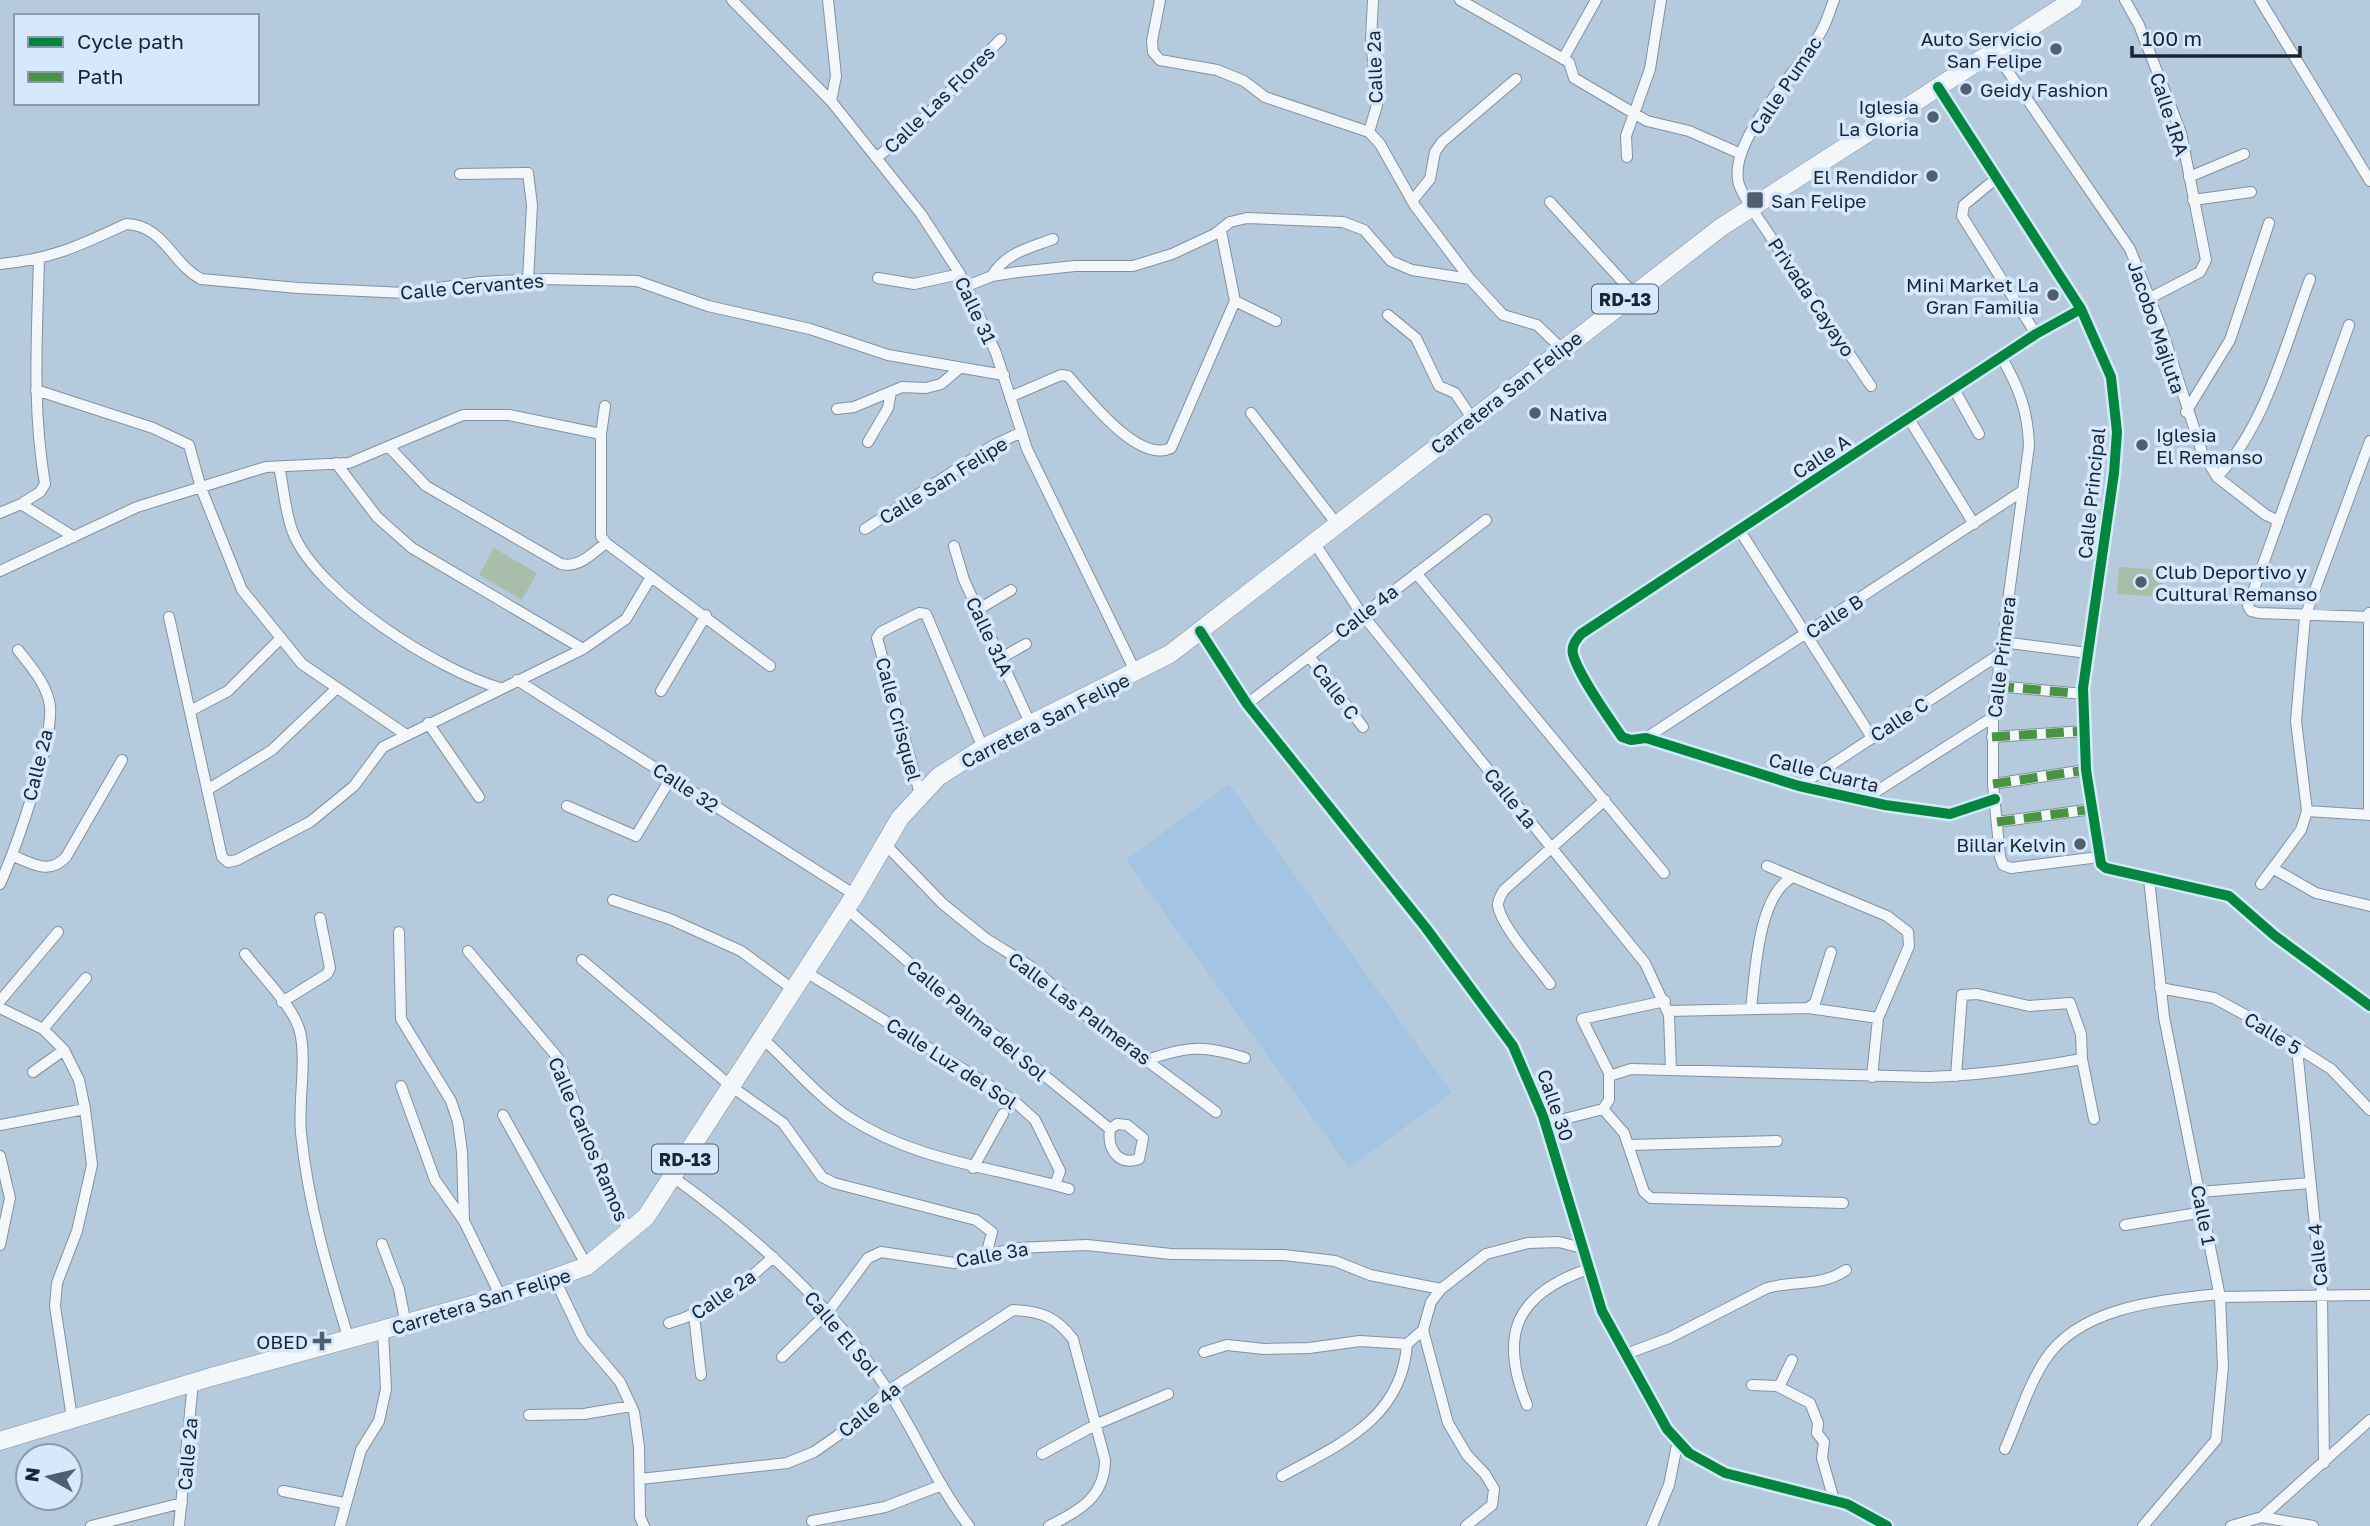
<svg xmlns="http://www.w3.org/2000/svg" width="2370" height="1526" font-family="'Golos Text',sans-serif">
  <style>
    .built { fill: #a4c4e4 }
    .green { fill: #a8beaa }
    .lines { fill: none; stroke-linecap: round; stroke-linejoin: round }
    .minor-casing { stroke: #8291a0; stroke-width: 12 }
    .primary-casing { stroke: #8291a0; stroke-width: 19 }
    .minor { stroke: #f4f7fa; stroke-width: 10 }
    .primary { stroke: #f4f7fa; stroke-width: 18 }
    .quiet { stroke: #489442; stroke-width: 9; stroke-dasharray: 18 9; stroke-linecap: butt }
    .cycleway-casing { stroke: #d6e8fb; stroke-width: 15 }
    .cycleway { stroke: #00873e; stroke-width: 10 }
    .poi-dot { fill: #4f5f6f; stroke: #d6e8fb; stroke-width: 2.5 }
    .labels { text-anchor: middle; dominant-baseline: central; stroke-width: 7; stroke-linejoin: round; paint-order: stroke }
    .shield { fill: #d6e8fb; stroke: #516070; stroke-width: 2 }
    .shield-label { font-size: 18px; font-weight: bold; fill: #182634 }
    .poi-label { font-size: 19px; fill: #182634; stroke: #d6e8fb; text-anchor: end }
    .street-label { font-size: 19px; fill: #182634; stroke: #d6e8fb }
  </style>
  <rect width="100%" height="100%" fill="#b6cadd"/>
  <!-- built -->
  <path class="built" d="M1229,784L1452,1093L1349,1168L1126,860Z"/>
  <!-- green -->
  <path class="green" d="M494,548L537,573L522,600L479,575Z
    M2119,567L2164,570L2162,597L2117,594Z"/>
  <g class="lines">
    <!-- minor casing -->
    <g class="minor-casing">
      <path id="minor" d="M732,0L831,101L921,214L960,274L996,353L1027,449L1136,673
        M828,0L836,76L831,101
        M1160,0L1152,41L1153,52L1160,60L1217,70L1244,81L1265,97L1369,132L1380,144L1415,206L1470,279L1503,315L1537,325L1561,348
        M1460,0L1569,62L1574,78L1647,121L1689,131L1741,154
        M1834,0C1830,10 1827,21 1822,30C1802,68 1731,135 1738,180C1739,190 1747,199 1752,209L1871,386
        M2125,0L2139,25L2181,133L2206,260L2200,272L2150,298
        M2260,0L2370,181
        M1994,51L2130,249L2161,327L2202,452L2217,477L2266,515L2279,521
        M1563,59L1596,0
        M1938,87L2081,309L2111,377L2117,432L2114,473L2083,688L2086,770L2101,864L2106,868L2229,896L2275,936L2370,1006
        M1369,132L1377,105L1371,39L1373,0
        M1627,157L1626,136L1650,69L1661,0
        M876,158L916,126L1001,39
        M460,174L528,173L532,205L528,280
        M1998,177L1964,205L1962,216L2036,334
        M2189,177L2244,154
        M2193,200L2251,192
        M1412,201L1430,179L1435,152L1442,142L1516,79
        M1550,202L1633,293
        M0,264C52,259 79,246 126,224C164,225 172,264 201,279L298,288L405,293L480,282L543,279L637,281L708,306L810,329L888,355L1004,375
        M992,276C1005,253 1029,248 1053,239
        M878,278L914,284L960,274
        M967,286L992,276L1018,272L1075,266H1133L1172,254L1215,234L1230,222L1247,218L1343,222L1364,230L1391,261L1412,270L1470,279
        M1235,301L1276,321
        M1388,315L1416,338L1439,386L1455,393L1472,418
        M2349,325L2248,606L2251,611L2259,613L2370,617
        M2002,358C2019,388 2028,411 2029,446L1993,712V784L2000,857L2003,865L2011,868L2099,857
        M1954,389L1979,434
        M36,390L153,428L189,445L201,488L242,590L302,664L405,734
        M1010,397L1061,375L1068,376C1087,397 1138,464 1171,448L1235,301L1221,231
        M605,406L601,434V536L606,543L770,666
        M837,409L854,407L902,387L926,388L941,384L960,368
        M2186,412L2230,340L2269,223
        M1251,413L1336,523
        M1909,419L1974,524
        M868,442L888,408L891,392
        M389,447L426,486L561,564C580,568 591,554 606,543
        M336,463L377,517L412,548L583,649
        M279,467C284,488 285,515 294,535C321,596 438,670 500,688
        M2217,477C2266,425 2285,345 2310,279
        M21,504L40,492L45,484C32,409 37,336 39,260
        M0,513L21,504L74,537
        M865,529L994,445L1022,432
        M1740,531L1871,736
        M1313,541L1361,613L1645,963L1669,1015L1671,1070
        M954,546L964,580L1031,725
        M0,571L137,507L266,467L349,463L463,415H509L601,434
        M1416,573L1664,873
        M979,609L1011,590
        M169,617L222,857L228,862L237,860L310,822L354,786L383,747L583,649L626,619L651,577
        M1200,631L1247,704L1426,928L1513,1046L1543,1116L1602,1311L1667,1429L1689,1453L1725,1473L1847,1504L1887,1526
        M2002,642L2088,653
        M1309,656L1363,727
        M1001,658L1026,644
        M517,680L855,895
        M1996,686L2083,694
        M661,691L706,615
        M1247,704L1486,520
        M190,711L228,691L281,638
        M428,723L479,797
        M1992,737L2085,731
        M1646,738L2021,492
        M1993,784L2086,770
        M1799,786L2000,654
        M207,790L272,750L337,688
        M920,794L877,638L881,632L919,613L926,614L983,748
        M1995,799L1950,814L1885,805L1799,786L1646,738L1631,740L1622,737C1609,718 1578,675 1573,654C1571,646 1576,640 1581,634L2036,334L2081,309
        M1863,800L1993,717
        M567,806L636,836L671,778
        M2307,811L2370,815
        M2369,815V613
        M1997,822L2093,809
        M885,844L943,904L985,938L1033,968L1088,1017L1216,1112
        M13,856C34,864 49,875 66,857L122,760
        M1767,866L1887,916L1908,932L1909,946L1878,1018L1872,1077
        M2274,869L2316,893L2370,906
        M0,884C16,848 53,743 50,706C47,684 31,667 18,650
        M2261,884L2301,830L2307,811L2296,721L2305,617L2370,441
        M613,900L670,919L741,951L794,990
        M846,908L958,1005L1110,1129
        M399,932L401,1019L451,1101L458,1122L462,1152L464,1221L501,1297
        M468,951L558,1058L604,1182L629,1231
        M245,954C261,975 294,1007 300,1032C307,1061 298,1102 301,1133C308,1204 328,1272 349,1340
        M582,960L732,1087L783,1123L822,1177L834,1183L976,1220L992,1232L986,1256
        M806,972L1013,1100L1035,1120L1060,1171L1055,1185
        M1550,984C1538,967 1500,925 1498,905C1498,899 1501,895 1504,890L1605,800
        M2160,988L2214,998L2249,1017L2331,1069L2370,1110
        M0,1001L58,932
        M282,1002L327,974L330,968L320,918
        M0,1008L43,1029L64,1050L79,1080L85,1109L92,1165L77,1231L57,1283L55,1306L72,1418
        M1808,1008L1878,1018
        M1751,1009C1755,974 1758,894 1793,877
        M1668,1011L1808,1008L1815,1003L1831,952
        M43,1029L86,978
        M763,1039C790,1063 820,1099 850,1118C918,1162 994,1167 1069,1189
        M2297,1049L2322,1294L2324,1463
        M2082,1059L2094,1119
        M1147,1060C1187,1046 1204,1045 1245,1058
        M33,1072L64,1050
        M1610,1075L1582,1019L1665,1001
        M401,1086L435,1180L464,1221
        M1603,1109L1624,1133L1644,1192L1651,1198L1843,1203
        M503,1115L587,1266
        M1117,1124L1127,1125L1143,1138L1139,1159C1118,1166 1107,1149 1110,1129Z
        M1545,1124L1603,1109L1609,1100V1076L1631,1069L1929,1077C1981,1075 2032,1068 2082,1059L2081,1034L2070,1003L2029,1006L1977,994L1962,995L1956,1076
        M0,1125L85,1109
        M1630,1145L1777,1141
        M0,1156L10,1198L0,1245
        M973,1168L1003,1114
        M673,1177C755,1236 831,1304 887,1389C916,1433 936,1484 969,1526
        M2200,1192L2310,1183
        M2125,1225L2204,1212
        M382,1244L399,1289L406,1325
        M555,1280L583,1338L620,1382L634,1412L639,1447L640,1517L644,1526
        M2220,1297L2370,1295
        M694,1316L701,1375
        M669,1323C709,1312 743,1285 773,1257
        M1204,1352L1227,1345L1264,1349L1309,1348L1360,1341L1407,1344L1423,1330
        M1626,1354L1669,1338L1767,1288C1795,1280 1821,1287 1846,1270
        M782,1357L828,1312L868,1258L881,1252L954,1263L1016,1248L1087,1245L1171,1254L1284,1255L1335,1261L1370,1275L1441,1289
        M1752,1385L1777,1386L1810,1403L1818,1423L1817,1433L1824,1442L1822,1458L1834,1500
        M1779,1387L1792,1360
        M1527,1405C1498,1334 1516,1294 1588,1269
        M529,1415L584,1414L631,1406
        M2005,1449C2018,1420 2028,1386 2045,1360C2080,1306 2162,1300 2220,1294
        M1042,1454L1097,1424L1168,1394
        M1282,1476C1340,1444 1402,1419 1407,1344
        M640,1479L787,1463L814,1452L837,1436L888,1391L1013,1310C1041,1311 1056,1317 1073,1339L1105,1460C1105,1497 1079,1511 1049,1526
        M283,1491L344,1503
        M2262,1517L2313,1526
        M812,1521L885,1507L942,1485
        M91,1526L182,1503
        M179,1526L193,1382
        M340,1526L361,1450L379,1421L386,1389L383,1332
        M1466,1526L1492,1505L1494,1489L1485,1474L1467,1455L1448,1423L1423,1330L1431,1302L1441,1289L1486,1254L1528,1243L1559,1242L1582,1248
        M1652,1526L1669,1485L1678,1440
        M2143,1526L2216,1440L2223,1367L2220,1297L2164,1017L2149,879
        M2231,1526L2262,1517L2370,1420"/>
    </g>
    <!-- primary casing -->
    <g class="primary-casing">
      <path id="primary" d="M0,1441L211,1377L501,1297L587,1266L646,1217L855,895L900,818L938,777L983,748L1170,654L1720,228L2073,0"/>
    </g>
    <!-- minor -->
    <use href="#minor" class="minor"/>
    <!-- primary -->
    <use href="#primary" class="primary"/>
    <!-- quiet -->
    <path class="quiet" d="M1996,686L2083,694
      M1992,737L2085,731
      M1993,784L2086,770
      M1997,822L2093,809"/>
    <!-- cycleway casing -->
    <g class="cycleway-casing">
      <path id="cycleway" d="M1938,87L2081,309L2111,377L2117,432L2114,473L2083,688L2086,770L2101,864L2106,868L2229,896L2275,936L2370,1006
        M1200,631L1247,704L1426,928L1513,1046L1543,1116L1602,1311L1667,1429L1689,1453L1725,1473L1847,1504L1887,1526
        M1995,799L1950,814L1885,805L1799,786L1646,738L1631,740L1622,737C1609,718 1578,675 1573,654C1571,646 1576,640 1581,634L2036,334L2081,309"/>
    </g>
    <!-- cycleway -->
    <use href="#cycleway" class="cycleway"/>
  </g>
  <!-- markers -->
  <g class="poi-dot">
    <circle cx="2056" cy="49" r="7"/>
    <circle cx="1966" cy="89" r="7"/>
    <circle cx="1933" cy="117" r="7"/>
    <circle cx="1932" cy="176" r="7"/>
    <rect x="1746" y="191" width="18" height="18" rx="3.5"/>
    <circle cx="2053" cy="295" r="7"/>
    <circle cx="1535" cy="413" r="7"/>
    <circle cx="2142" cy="445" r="7"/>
    <circle cx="2141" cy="582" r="7"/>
    <circle cx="2080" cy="844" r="7"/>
    <path d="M318.5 1330.5h7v7h7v7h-7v7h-7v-7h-7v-7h7z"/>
  </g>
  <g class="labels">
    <!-- shield labels -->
    <g class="shield">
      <rect x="1592" y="284.5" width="66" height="29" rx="5"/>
      <rect x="652" y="1144.5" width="66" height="29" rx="5"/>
    </g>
    <g class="shield-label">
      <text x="1625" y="299">RD-13</text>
      <text x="685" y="1159">RD-13</text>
    </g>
    <!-- poi labels -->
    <g class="poi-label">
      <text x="2042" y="38">Auto Servicio<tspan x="2042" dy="22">San Felipe</tspan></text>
      <text x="1980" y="89" text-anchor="start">Geidy Fashion</text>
      <text x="1919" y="106">Iglesia<tspan x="1919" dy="22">La Gloria</tspan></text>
      <text x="1918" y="176">El Rendidor</text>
      <text x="1771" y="200" text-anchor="start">San Felipe</text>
      <text x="2039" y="284">Mini Market La<tspan x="2039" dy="22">Gran Familia</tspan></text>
      <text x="1549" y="413" text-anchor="start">Nativa</text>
      <text x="2156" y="434" text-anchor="start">Iglesia<tspan x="2156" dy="22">El Remanso</tspan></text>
      <text x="2155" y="571" text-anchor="start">Club Deportivo y<tspan x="2155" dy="22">Cultural Remanso</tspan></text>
      <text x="2066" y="844">Billar Kelvin</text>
      <text x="308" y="1341">OBED</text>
    </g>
    <!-- street labels -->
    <g class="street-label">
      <text transform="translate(1374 67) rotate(-92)">Calle 2a</text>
      <text transform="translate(1785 85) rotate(-56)">Calle Pumac</text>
      <text transform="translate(939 99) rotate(-44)">Calle Las Flores</text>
      <text transform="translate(2170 114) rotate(72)">Calle 1RA</text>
      <text transform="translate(472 286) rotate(-5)">Calle Cervantes</text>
      <text transform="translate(1812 297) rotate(56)">Privada Cayayo</text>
      <text transform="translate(976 310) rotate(65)">Calle 31</text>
      <text transform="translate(2157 327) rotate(71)">Jacobo Majluta</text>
      <text transform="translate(1506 392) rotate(-38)">Carretera San Felipe</text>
      <text transform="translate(1821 456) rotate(-33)">Calle A</text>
      <text transform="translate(943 480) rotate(-32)">Calle San Felipe</text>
      <text transform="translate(2091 493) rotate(-84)">Calle Principal</text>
      <text transform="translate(1366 611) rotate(-38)">Calle 4a</text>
      <text transform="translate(1834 616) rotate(-33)">Calle B</text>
      <text transform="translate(990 636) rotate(65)">Calle 31A</text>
      <text transform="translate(2001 657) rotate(-83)">Calle Primera</text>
      <text transform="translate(1336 691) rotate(53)">Calle C</text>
      <text transform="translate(899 719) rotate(75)">Calle Crisquel</text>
      <text transform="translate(1899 719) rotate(-33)">Calle C</text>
      <text transform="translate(1045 720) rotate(-27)">Carretera San Felipe</text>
      <text transform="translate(37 765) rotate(-76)">Calle 2a</text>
      <text transform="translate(1824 772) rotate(14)">Calle Cuarta</text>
      <text transform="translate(686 787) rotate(33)">Calle 32</text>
      <text transform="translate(1511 798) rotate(51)">Calle 1a</text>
      <text transform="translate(1080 1008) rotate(37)">Calle Las Palmeras</text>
      <text transform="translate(977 1020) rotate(40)">Calle Palma del Sol</text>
      <text transform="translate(2273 1033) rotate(32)">Calle 5</text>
      <text transform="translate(952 1063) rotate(33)">Calle Luz del Sol</text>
      <text transform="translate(1556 1105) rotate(71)">Calle 30</text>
      <text transform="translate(589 1139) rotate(67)">Calle Carlos Ramos</text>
      <text transform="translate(2204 1215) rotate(79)">Calle 1</text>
      <text transform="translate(992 1254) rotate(-10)">Calle 3a</text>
      <text transform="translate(2317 1255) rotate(-96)">Calle 4</text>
      <text transform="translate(723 1294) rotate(-34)">Calle 2a</text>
      <text transform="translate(481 1301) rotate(-17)">Carretera San Felipe</text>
      <text transform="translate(842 1333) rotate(50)">Calle El Sol</text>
      <text transform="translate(869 1409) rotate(-40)">Calle 4a</text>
      <text transform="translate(187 1454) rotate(-85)">Calle 2a</text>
    </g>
  </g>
  <!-- legend -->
  <rect x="14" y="14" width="245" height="91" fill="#d6e8fb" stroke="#8a9aab" stroke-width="2"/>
  <rect x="28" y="37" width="35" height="10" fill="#00873e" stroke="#8a9aab" stroke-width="2"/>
  <text x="77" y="49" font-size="21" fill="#182634">Cycle path</text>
  <rect x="28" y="72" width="35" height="10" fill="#489442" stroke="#8a9aab" stroke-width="2"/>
  <text x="77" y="84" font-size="21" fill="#182634">Path</text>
  <!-- north arrow -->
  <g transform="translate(49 1477) rotate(278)"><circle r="33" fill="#d6e8fb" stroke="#8a9aab" stroke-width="2"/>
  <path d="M0-5L12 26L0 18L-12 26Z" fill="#4f5f6f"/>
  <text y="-10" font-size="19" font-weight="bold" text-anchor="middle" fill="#182634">N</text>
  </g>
  <!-- scale -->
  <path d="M2132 46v10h168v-10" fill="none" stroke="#182634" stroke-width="3.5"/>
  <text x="2142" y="46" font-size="21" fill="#182634" stroke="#d6e8fb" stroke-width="5" paint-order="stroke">100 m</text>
</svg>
